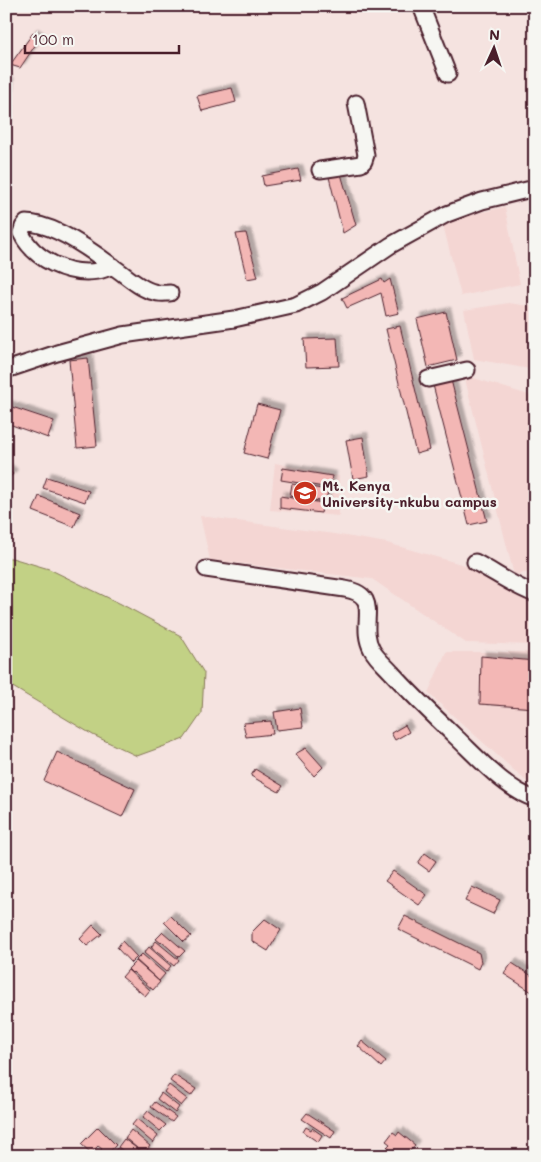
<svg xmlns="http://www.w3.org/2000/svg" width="541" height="1162" font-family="Mali,sans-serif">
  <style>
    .built { fill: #f4d6d3 }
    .green { fill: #c2d185; stroke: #867858 }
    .building { fill: #f3b7b5; stroke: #4a1f2b; filter: url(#shadow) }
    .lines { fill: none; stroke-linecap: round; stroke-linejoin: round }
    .minor-casing { stroke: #4a1f2b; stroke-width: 19 }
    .minor { stroke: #f6f6f2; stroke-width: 15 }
    .labels { text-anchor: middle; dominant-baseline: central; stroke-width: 5; stroke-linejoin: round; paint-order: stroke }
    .poi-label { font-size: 14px; font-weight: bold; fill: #4a1f2b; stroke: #f6f6f2; text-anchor: start }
  </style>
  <defs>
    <filter id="shadow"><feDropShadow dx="4.5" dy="-4.5" stdDeviation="1" flood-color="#0004"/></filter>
  </defs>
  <rect width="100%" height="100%" fill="#f5e3e0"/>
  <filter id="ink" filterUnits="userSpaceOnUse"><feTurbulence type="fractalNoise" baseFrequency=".02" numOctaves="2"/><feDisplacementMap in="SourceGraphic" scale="10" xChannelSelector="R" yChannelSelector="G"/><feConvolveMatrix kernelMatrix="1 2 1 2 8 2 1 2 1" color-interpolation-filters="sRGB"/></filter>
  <g filter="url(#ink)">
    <!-- built -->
    <path class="built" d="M505,207L520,284L461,296L442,221Z
      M509,303L535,307V370L474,359L464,310Z
      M464,375L532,396L535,410V571L514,575Z
      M275,463L339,476V516L270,510Z
      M200,516L334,534L387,543L475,568L535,599V645L466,643L372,579L210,560Z
      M446,652H535V789L428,693Z"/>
    <!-- green -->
    <path class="green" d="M6,558H12L49,569L121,604L181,636L204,673L202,713L184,739L137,756L93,735L6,683Z"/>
    <!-- building -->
    <path class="building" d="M33,33L40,38L20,68L10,65Z
      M6,81L9,82L7,126H6Z
      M232,88L236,102L202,111L197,96Z
      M298,169L301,180L264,186L262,176Z
      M341,174L356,225L343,233L329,177Z
      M535,200V224L529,201Z
      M246,233L258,277L247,279L236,234Z
      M382,279L384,283L390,279L399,313L386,316L381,293L347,308L342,298Z
      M446,312L457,360L428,367L417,319Z
      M400,326L430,450L416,454L386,329Z
      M337,338L339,366L306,367L304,339Z
      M88,358L97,446L77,448L69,360Z
      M450,376L487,521L469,525L432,381Z
      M257,404L280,410L267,459L244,453Z
      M6,405L54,421L48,438L6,423Z
      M363,437L369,476L353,479L346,440Z
      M6,468L13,474L6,481Z
      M283,468L332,476L330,488L281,480Z
      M47,477L89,491L85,502L43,488Z
      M292,484L328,490L326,502L290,496Z
      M39,496L80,513L74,527L33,511Z
      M280,496L323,503L321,513L280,508Z
      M481,656L535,661V708L480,704Z
      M300,708L303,727L277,730L274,712Z
      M271,721L273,734L246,737L243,723Z
      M405,725L409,732L395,740L391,733Z
      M306,748L323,767L314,776L295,754Z
      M57,752L135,789L122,817L44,781Z
      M255,769L283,786L279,792L251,776Z
      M425,853L436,861L429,871L418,863Z
      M393,871L427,895L419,905L385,881Z
      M472,887L500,900L493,914L465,901Z
      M171,916L191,936L184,942L164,922Z
      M405,916L479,953L481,962L478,969L398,929Z
      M265,919L281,930L268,951L252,941V932Z
      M93,925L102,934L87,946L80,939Z
      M163,932L185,951L179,957L162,942L161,943L156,939Z
      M122,941L137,957L131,963L117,948Z
      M156,941L179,960L174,966L151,947Z
      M149,947L171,966L166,972L144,953Z
      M142,954L165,974L159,981L136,960Z
      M136,961L160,982L153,990L133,972L132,973L128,969Z
      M512,963L535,978V994L504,974Z
      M128,970L150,990L145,996L122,977Z
      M362,1041L386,1061L381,1067L358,1046Z
      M174,1075L196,1089L191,1096L170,1081Z
      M169,1085L187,1099L181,1106L164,1092Z
      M161,1093L179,1107L175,1113L157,1099Z
      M155,1102L176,1117L172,1122L151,1107Z
      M148,1111L166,1125L160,1131L143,1117Z
      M307,1113L335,1131L331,1138L302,1119Z
      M137,1119L158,1136L153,1143L132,1125Z
      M98,1127L116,1145L106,1156L97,1154L102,1149L98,1146L91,1153L81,1144Z
      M306,1127L311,1130L312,1128L322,1135L318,1142L303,1132Z
      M131,1130L150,1146L144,1154L125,1138Z
      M393,1132L397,1135L399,1132L415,1145L406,1156H398L387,1147L390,1144L386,1141Z
      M124,1139L146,1155L130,1156L118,1147Z
      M117,1148L128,1156H112Z"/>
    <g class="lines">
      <!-- minor casing -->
      <g class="minor-casing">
        <path id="minor" d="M421,6L448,74
          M320,170L361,164L364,161L366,155L356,103
          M113,266C108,268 103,270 98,271C69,276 34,260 21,233L23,227L26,223C53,223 91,250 112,266C125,274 139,289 154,292C159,294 165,293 170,293
          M6,370L57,353L123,335L234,319L296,305L322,292L391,245L447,214L482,201L535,188
          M428,379L467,370
          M475,562C496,573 513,586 535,594
          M206,569L345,589C384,596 357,623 372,650C377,659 386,666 392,673C413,696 435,717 457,738C478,758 507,790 535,799"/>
      </g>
      <!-- minor -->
      <use href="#minor" class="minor"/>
    </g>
  </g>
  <!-- icons -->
  <defs>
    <g id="university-disc" transform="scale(1.25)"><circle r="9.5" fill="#c8321e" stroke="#f6f6f2"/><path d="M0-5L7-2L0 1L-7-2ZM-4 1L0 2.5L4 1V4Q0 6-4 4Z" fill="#fff"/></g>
  </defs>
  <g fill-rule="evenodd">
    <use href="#university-disc" x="305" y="493"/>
  </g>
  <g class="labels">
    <!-- poi labels -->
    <g class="poi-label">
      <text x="322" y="485">Mt. Kenya<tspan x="322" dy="16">University-nkubu campus</tspan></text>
    </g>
  </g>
  <!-- margin -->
  <rect width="541" height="1162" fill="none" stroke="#f6f6f2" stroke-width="25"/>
  <rect x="12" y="12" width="516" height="1137" fill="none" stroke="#4a1f2b" stroke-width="2" filter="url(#ink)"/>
  <!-- north arrow -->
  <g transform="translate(494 48) rotate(3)" stroke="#f6f6f2" stroke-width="4" paint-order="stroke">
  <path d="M0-4L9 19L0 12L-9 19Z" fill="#4a1f2b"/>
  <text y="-8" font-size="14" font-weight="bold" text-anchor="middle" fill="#4a1f2b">N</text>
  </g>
  <!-- scale -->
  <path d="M25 45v8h154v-8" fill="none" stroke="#4a1f2b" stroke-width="2.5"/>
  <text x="32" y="45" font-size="15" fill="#4a1f2b" stroke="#f6f6f2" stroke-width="4" paint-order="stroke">100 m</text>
</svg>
